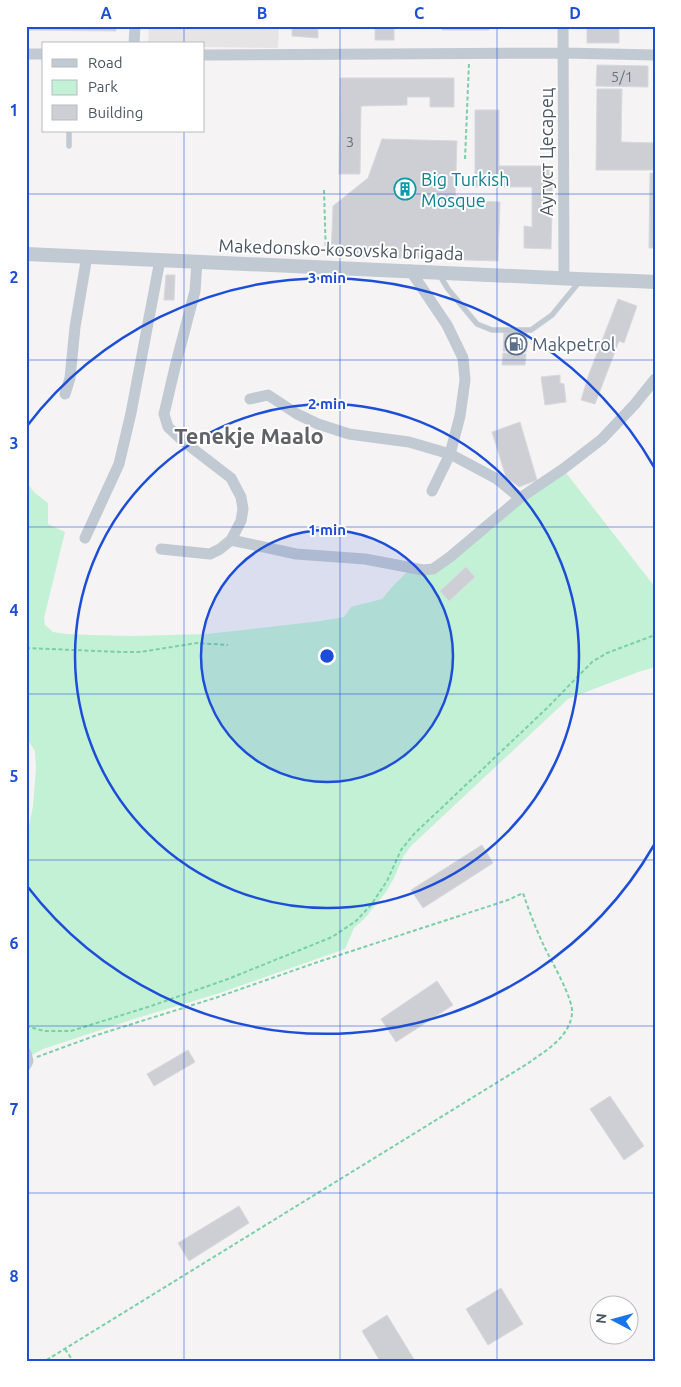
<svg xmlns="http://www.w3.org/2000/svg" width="681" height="1387" font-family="Ubuntu,sans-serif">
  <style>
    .education { fill: #e6e4e5 }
    .green { fill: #c3f1d5 }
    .building { fill: #cdcfd5; stroke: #d7d9de }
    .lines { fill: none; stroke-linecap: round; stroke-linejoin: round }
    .path { stroke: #7ad0a6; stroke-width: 2; stroke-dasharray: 4 2.5; stroke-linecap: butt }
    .service { stroke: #c1cad2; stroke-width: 5.5 }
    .minor { stroke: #c1cad2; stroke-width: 11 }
    .tertiary { stroke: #c1cad2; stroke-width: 14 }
    .grid { fill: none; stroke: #1d4ed8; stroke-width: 1; stroke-opacity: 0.55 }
    .ring { fill: none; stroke: #1d4ed8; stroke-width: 2.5 }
    .labels { text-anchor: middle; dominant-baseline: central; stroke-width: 4; stroke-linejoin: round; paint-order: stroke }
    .number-label { font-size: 15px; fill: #6b747e }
    .street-label { font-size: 18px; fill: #4a5661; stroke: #fff }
    .culture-label { font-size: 18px; fill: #0d838f; stroke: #fff; text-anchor: start }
    .service-label { font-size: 18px; fill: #4e5e75; stroke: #fff; text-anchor: start }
    .district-label { font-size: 22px; font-weight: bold; fill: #5f6368; stroke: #fff }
    .centre { fill: #1d4ed8; stroke: #fff; stroke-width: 2.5 }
    .ring-label { font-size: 15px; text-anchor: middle; font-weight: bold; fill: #1d4ed8; stroke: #fff; stroke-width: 4; stroke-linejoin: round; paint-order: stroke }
    .neatline { fill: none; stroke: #1d4ed8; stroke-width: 2 }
    .grid-label { font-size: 16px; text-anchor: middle; font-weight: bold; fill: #1d4ed8 }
  </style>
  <rect width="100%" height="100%" fill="#f5f3f3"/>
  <!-- education -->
  <path class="education" d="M149,26H279L278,48L204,47V44H148Z"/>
  <!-- green -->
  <path class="green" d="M563,469L655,587V667L638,672L568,699L411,846L403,857L394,878L386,892L365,918L354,928L345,949L220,993L134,1019L43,1049L30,1056L26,1060V842L33,806L36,768L35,751L26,737V482L35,493L48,503V524L65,532L44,618L45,625L53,632L66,634L91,635L133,636L207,634L321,621L344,617L351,607L382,599L392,587L411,568L423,570Z"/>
  <!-- building -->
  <path class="building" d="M26,26H116V31L26,30Z
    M292,26H318V38L292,36Z
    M375,26H394V40H375Z
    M442,26H489V30H442Z
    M587,26H619V43H587Z
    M597,65L648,66V87L596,86Z
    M340,78H454V107H430V97H407V105L361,106L360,174H339Z
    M597,89H622L621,142L655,143V170H596Z
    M475,110H499V166H553L551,249L524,248V226L532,227V187H475Z
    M382,139L457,141L455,200L500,202L498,261L331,256L333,206L368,178Z
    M650,173H655V248H649Z
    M166,275H175L174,300H164Z
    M618,299L637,306L624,343L619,341L595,404L581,400L589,374Z
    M504,332L527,333L526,352L503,351Z
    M503,353L526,354L525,365H502Z
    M560,375V383L564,384L566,402L545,405L541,377Z
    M520,422L537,480L519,487L506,477L492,432Z
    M466,567L475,577L449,601L440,591Z
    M482,845L493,863L423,908L411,890Z
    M437,981L453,1005L396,1042L381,1019Z
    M188,1050L195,1062L154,1086L147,1074Z
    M610,1096L644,1146L624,1160L590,1109Z
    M239,1206L249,1223L189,1261L178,1243Z
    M501,1288L523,1324L488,1345L466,1309Z
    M387,1315L415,1361H380L362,1331Z"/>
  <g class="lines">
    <!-- path -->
    <path class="path" d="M465,159L469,63
      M324,190L326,257
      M26,648L121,652H140L197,643L228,645
      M26,1026L44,1031H71L151,1006L228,979L332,937L356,921L371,905L387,881L401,850L414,834L546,709L592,662L607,653L655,635
      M37,1057L97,1035L215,998L315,963L508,900L523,893C529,911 536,929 544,946C551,961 574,999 572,1014C569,1038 545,1051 527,1064L45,1361
      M65,1349L73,1361"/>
    <!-- service -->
    <path class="service" d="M69,146V131
      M439,274L448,289L477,324L492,330H531L552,315L580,281"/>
    <!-- minor -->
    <path class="minor" d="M563,26L564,279
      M134,44L135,26
      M26,54H44
      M204,55L563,53L655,55
      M410,270L447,325L463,358L465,380L460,416L450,454L432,491
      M65,394L70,378L75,327L87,256
      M250,399L268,395L297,414L318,424L349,434L409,442L450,454L497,479L520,498
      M85,538L119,464L131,413L160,260
      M231,540L296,554L365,559L423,570L433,569L450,557L520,498L563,469L602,439L635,404L655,379
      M161,549L210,554L220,549L231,540L241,521L243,509L241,497L231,478L183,441L168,427L164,414L175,367L195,291L197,262
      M26,1053L28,1061L26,1065"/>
    <!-- tertiary -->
    <path class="tertiary" d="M26,254C203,262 380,270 556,278C589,280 622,280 655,282"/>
  </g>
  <!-- grid -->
  <path class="grid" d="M184,26V44M340,26V1361M497,26V1361M184,131V1361M26,194H655M26,360H655M26,527H655M26,694H655M26,860H655M26,1026H655M26,1193H655"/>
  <!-- distance rings -->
  <circle cx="327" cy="656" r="126" fill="#1d4ed8" fill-opacity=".12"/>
  <g class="ring">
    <circle cx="327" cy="656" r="126"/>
    <circle cx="327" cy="656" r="252"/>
    <path d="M654 845A378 378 0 0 1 27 886M27 426A378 378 0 0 1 654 467"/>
  </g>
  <!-- icons -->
  <defs>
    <g id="building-ring" transform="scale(1.125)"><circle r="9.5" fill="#fff" stroke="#0f9aa8" stroke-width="1.5"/><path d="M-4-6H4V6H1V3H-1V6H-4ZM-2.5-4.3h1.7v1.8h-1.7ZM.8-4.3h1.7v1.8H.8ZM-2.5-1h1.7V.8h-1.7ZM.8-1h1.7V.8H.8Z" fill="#0f9aa8"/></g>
    <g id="fuel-ring" transform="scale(1.125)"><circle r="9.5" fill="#fff" stroke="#5c6f8a" stroke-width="1.5"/><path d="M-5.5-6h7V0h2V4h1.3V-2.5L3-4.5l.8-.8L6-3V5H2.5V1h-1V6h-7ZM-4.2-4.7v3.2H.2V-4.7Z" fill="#5c6f8a"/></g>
  </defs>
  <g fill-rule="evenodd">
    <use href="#building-ring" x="405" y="189"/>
    <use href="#fuel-ring" x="516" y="344"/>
  </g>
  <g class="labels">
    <!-- number labels -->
    <g class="number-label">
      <text x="622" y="76">5/1</text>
      <text x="350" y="141">3</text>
    </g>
    <!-- street labels -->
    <g class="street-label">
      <text transform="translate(546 152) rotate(-90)">Аугуст Цесарец</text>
      <text transform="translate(341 249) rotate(2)">Makedonsko-kosovska brigada</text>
    </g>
    <!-- culture labels -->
    <g class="culture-label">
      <text x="421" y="179">Big Turkish<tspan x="421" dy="21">Mosque</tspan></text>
    </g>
    <!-- service labels -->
    <g class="service-label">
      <text x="532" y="344">Makpetrol</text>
    </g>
    <!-- district labels -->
    <g class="district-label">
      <text x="249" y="435">Tenekje Maalo</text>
    </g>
  </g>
  <circle cx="327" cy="656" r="8" class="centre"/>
  <g class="ring-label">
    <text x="327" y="283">3 min</text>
    <text x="327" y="409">2 min</text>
    <text x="327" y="535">1 min</text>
  </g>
  <!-- border -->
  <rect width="681" height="1387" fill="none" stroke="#ffffff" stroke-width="55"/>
  <!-- legend -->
  <rect x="42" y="42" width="162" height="90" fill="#ffffff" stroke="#b7bbc0"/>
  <rect x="52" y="59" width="25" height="8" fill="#c1cad2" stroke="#b7bbc0"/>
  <text x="88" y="68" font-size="15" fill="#4a5661">Road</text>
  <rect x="52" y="80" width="25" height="15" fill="#c3f1d5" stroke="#b7bbc0"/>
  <text x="88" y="92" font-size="15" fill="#4a5661">Park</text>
  <rect x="52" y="105" width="25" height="15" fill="#cdcfd5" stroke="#b7bbc0"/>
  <text x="88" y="118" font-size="15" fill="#4a5661">Building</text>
  <!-- north arrow -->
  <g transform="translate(614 1320) rotate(276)"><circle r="24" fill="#ffffff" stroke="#b7bbc0"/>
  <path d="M0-4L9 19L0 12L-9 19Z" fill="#1a73e8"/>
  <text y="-8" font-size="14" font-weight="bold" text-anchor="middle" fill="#4a5661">N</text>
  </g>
  <rect x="28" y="28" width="626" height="1332" class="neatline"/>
  <g class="grid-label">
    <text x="106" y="19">A</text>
    <text x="262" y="19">B</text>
    <text x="419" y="19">C</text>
    <text x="575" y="19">D</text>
    <text x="14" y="116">1</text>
    <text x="14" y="283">2</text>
    <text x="14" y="449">3</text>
    <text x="14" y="616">4</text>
    <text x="14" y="782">5</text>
    <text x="14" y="949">6</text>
    <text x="14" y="1115">7</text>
    <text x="14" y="1282">8</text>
  </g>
</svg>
